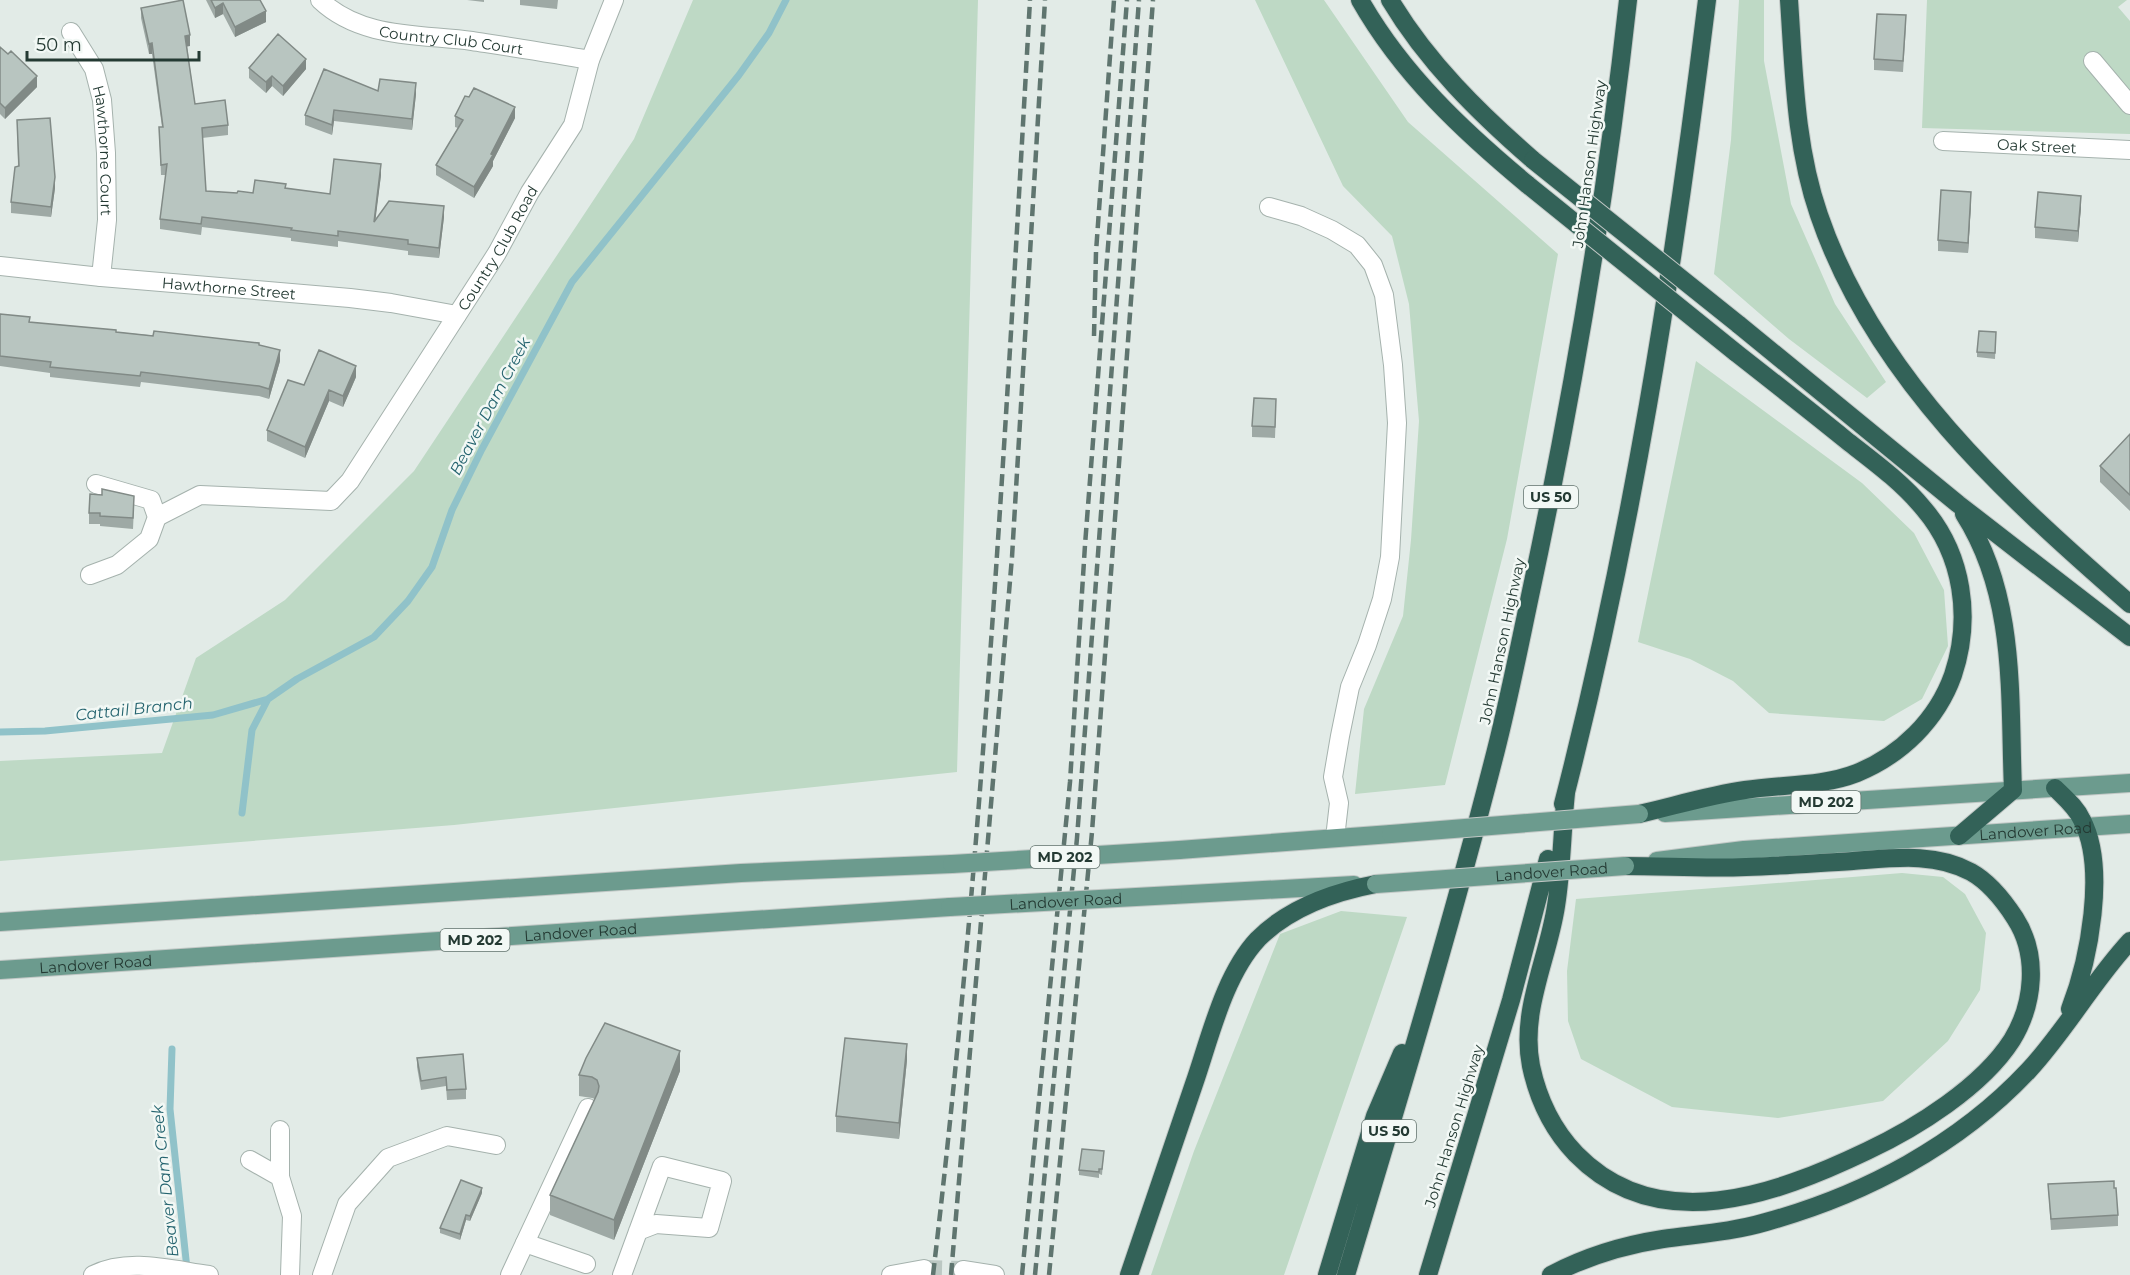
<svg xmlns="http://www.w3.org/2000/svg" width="2130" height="1275" font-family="Montserrat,sans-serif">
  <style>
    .green { fill: #bed9c5 }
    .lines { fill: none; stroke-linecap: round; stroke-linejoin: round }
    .stream { stroke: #90c2c9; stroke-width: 7 }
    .minor-tunnel { stroke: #bcc8c3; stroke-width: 18; stroke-dasharray: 18 9; stroke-linecap: butt }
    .minor-casing { stroke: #a5b2ad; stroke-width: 20 }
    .major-casing { stroke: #c2c8c6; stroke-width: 20 }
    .highway-casing { stroke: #c2c8c6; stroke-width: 20 }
    .minor { stroke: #fff; stroke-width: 18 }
    .major { stroke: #6c9b8e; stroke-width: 18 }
    .highway { stroke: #336258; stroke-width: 18 }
    .rail { stroke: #5f756f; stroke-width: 4.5; stroke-dasharray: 12 6; stroke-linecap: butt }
    .major-bridge-casing { stroke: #c2c8c6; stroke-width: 20; stroke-linecap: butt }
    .highway-bridge-casing { stroke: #c2c8c6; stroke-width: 20; stroke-linecap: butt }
    .major-bridge { stroke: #6c9b8e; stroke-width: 18 }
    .highway-bridge { stroke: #336258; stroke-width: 18 }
    .wall { fill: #9ea9a5 }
    .shaded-wall { fill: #818a86 }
    .building { fill: #b8c5c0; stroke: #818a86; stroke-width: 1.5 }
    .labels { text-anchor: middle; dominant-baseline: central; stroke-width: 5; stroke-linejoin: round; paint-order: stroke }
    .shield { fill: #f2f8f5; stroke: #62736d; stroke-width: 1.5 }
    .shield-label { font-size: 14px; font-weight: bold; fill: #243a33 }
    .street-label { font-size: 15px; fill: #243a33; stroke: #f2f8f5 }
    .water-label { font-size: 16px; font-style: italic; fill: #25646f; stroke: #f2f8f5 }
  </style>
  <rect width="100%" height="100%" fill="#e2ebe7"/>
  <!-- green -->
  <path class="green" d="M693,0H978L957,772L454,825L0,861V761L162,753L196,658L285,600L414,471L634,139Z
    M1255,0H1324L1408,122L1558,254L1507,539L1445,785L1355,794L1364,709L1403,616L1411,540L1419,421L1409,304L1392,236L1343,186Z
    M1739,0H1764V61L1791,204L1835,304L1886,382L1867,398L1789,339L1714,274L1731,140Z
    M1927,0H2127L2118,7L2130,21V134L1922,128Z
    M1696,361L1862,483L1914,533L1944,590L1948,646L1922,699L1884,721L1769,713L1733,681L1690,659L1638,642Z
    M1902,873L1943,877L1965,894L1986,933L1980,990L1948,1041L1883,1101L1778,1118L1672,1107L1581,1059L1568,1021L1567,971L1576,899Z
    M1341,911L1407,917L1284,1275H1151L1194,1151L1280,934Z"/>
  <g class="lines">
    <!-- stream -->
    <path class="stream" d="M0,732L45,731L213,715L268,699
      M242,813L252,730L268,699L297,679L374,637L408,601L432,567L452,510L482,449L572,282L739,75L769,33L786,0
      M172,1049L170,1109L187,1269"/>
    <!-- minor-tunnel -->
    <path class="minor-tunnel" d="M924,1269L963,1270"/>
    <!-- minor casing -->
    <g class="minor-casing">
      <g id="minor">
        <path id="s1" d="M320,0C361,39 420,34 472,41C511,47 551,53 590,60"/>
        <path id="s2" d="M71,32L94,69L102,100L106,153L107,220L101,277"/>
        <path d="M2093,61L2130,105"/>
        <path id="s3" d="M1943,141L2130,150"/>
        <path d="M1269,207L1301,216L1332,230L1357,245L1373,265L1384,295L1393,365L1397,423L1390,557L1382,599L1367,645L1350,687L1340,736L1333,777L1339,803L1335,838"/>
        <path id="s4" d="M0,266L101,277L350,298L391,303L457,315"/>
        <path id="s5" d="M157,517L200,495L331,501L350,481L497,253L530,192L573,125L590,60L614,0"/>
        <path d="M90,575L117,565L149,539L157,517L151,500L96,484"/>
        <path d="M250,1160L280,1177L292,1216L290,1275"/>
        <path d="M280,1177V1130"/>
        <path d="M525,1243L586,1264"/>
        <path d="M963,1270L995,1275"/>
        <path d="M93,1275C129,1257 172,1270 209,1275"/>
        <path d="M322,1275L347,1204L388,1158L447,1136L496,1145"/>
        <path d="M510,1275L588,1108"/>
        <path d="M622,1275L662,1166L722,1181L709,1228L656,1224L638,1231"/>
        <path d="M891,1275L924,1269"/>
      </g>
    </g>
    <!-- major casing -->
    <g class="major-casing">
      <g id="major">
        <path d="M1665,813L2130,783"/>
        <path d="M1179,850L1391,834"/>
        <path id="s6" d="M1657,861L1744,850L2130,824"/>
        <path d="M1173,895L1354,885"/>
        <path d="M0,922L741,873L952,864"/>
        <path id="s7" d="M0,970L950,907"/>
      </g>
    </g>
    <!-- highway casing -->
    <g class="highway-casing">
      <path id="highway" d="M1360,0C1402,74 1463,131 1528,185
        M1390,0C1427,62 1479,113 1533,160
        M1789,0C1794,72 1795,146 1819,215C1874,376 2005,495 2130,604
        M1738,324L1958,504L2130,637
        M2055,788C2065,798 2076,807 2082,820C2107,868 2089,960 2070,1009
        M1566,793C1562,830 1562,869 1556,906C1548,959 1520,1011 1531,1066C1538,1099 1553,1130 1576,1154C1658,1238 1775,1195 1867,1151C1916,1128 1982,1087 2012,1040C2034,1004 2039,955 2015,918C2004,901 1989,882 1971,872C1935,852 1893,858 1853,861C1817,863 1782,866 1746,867C1706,869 1666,866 1625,866
        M1563,804C1631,540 1674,270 1707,0
        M1639,814C1674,806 1710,795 1745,790C1783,784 1821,787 1857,773C1901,755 1937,720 1953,675C1972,618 1963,555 1924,509C1902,482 1873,461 1846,440C1809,410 1772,381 1735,352
        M1959,836L2013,790C2009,696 2017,597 1964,514
        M1129,1275C1151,1211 1172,1148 1194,1084C1210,1038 1224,975 1258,939C1290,907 1334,892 1376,884
        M1327,1275L1375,1116L1402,1053
        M1346,1275C1398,1101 1451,927 1496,750C1509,699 1519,648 1530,596C1572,399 1606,201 1628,0
        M1428,1275L1511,1000L1548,859
        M1551,1275C1587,1256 1624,1245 1663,1239C1698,1234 1732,1232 1766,1222C1864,1195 1959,1145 2029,1070C2066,1030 2093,981 2130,941"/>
    </g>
    <!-- minor -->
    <use href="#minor" class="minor"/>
    <!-- major -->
    <use href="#major" class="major"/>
    <!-- highway -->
    <use href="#highway" class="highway"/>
    <!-- rail -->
    <path class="rail" d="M1094,336L1096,252L1114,0
      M933,1275C983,852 1006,426 1030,0
      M951,1275L1012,557L1045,0
      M1022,1275L1070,782L1085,545L1127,0
      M1035,1275L1077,838L1139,0
      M1049,1275L1092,832L1153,0"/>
    <!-- major-bridge casing -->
    <g class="major-bridge-casing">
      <g id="major-bridge">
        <path d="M1391,834L1639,814"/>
        <path d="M952,864L1179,850"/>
        <path id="s8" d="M1376,884L1625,866"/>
        <path id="s9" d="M950,907L1173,895"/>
      </g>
    </g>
    <!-- highway-bridge casing -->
    <g class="highway-bridge-casing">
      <path id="highway-bridge" d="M1533,160L1738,324
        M1528,185L1735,352"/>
    </g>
    <!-- major-bridge -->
    <use href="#major-bridge" class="major-bridge"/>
    <!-- highway-bridge -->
    <use href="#highway-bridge" class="highway-bridge"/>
  </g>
  <!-- wall -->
  <path class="wall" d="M206,0H260L266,22L235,37L223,14L215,18Z
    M467,0H484V2Z
    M520,0H558L557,9L520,5Z
    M141,8L190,46H187L195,104L228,125V135L202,138L206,191L237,193H253L286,188L330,194L381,175L375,220L444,217L439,258L408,255V251L338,241V247L291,241V238L202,227L201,235L160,229V219L166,175H161L159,127H162L152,54H149L141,18Z
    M1906,26L1903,72L1874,70V59Z
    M0,47L37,87L5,119L0,114Z
    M249,68L306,69L283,96L272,86L266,93L249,78Z
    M378,91L416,94L412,130L334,121L332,135L305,125V115Z
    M455,116L515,118L493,161V166L474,198L436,175V165L458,128L455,127Z
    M17,120L55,188L51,217L11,213V202L18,166Z
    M1971,203L1968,253L1938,251V240Z
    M2081,207L2078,242L2035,238V227Z
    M0,314L30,322L116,332L259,345L280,361L269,399L259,396L141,382L140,387L50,377V373L0,366Z
    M1996,332L1995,359L1977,357V352Z
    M356,377L343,407L329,401L305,458L267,441V430L304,385Z
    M1276,410L1275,438L1252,437V426Z
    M2130,434V511L2100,482V466Z
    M134,507L133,529L100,526V524H89V513Z
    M417,1058L466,1089V1099L447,1100L446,1086L421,1090L417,1067Z
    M907,1060L899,1139L836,1132V1116Z
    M680,1071L614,1240L550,1215V1195L595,1099L592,1098L579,1096V1075Z
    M1104,1151L1102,1175L1099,1174V1178L1079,1175V1170Z
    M2048,1184L2118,1215V1226L2051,1230Z
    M482,1193L470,1221L466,1220L460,1240L440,1233V1228Z"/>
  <!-- shaded-wall -->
  <path class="shaded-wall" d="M223,3V14L215,18V8Z
    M266,11V22L235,37V27Z
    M190,35V46L185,47V36Z
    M152,43V54H149V44Z
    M306,59V69L283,96V86Z
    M37,76V87L5,119V108Z
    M272,76V86L266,93V82Z
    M416,83V94L412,130V119Z
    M515,107V118L493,161V166L474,198V187Z
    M334,110V121L332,135V125Z
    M381,164V175L374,232V222Z
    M55,177V188L51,217V207Z
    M1971,192V203L1968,253V243Z
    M2081,196V207L2078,242V231Z
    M444,206V217L439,258V248Z
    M280,350V361L269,399V389Z
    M356,366V377L343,407V396Z
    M329,390V401L305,458V447Z
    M907,1044V1060L899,1139V1123Z
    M680,1051V1071L614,1240V1220Z
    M482,1188V1193L470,1221V1216Z
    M466,1215V1220L460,1240V1234Z"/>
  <!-- building -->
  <path class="building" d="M183,0L190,35L185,36L195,104L225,100L228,125L202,128L206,191L237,193L238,191L253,193L255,180L286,184L285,188L330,194L334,159L381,164L374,222L389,201L444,206L439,248L408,244V240L338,231V236L291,230L292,228L202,217L201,224L160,219L167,164L161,165L159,127H163L152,43L149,44L141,8Z
    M211,0H260L266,11L235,27L223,3L215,8Z
    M1877,14L1906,15L1903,61L1874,59Z
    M278,34L306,59L283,86L272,76L266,82L249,68Z
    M0,47L8,54L11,51L37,76L5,108L0,103Z
    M324,69L378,91L380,79L416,83L412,119L334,110L332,125L305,115Z
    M474,88L515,107L491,154L493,155L474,187L436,165L463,120L455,116L465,96L469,97Z
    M50,118L55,177L51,207L11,202L15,167L19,166L17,120Z
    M1941,190L1971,192L1968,243L1938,240Z
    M2038,192L2081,196L2078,231L2035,227Z
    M0,314L30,317L29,322L116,330V332L153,336L154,331L259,343V345L280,350L269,389L259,386L141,372L140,376L50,367L51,362L0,356Z
    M1979,331L1996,332L1995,353L1977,352Z
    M319,350L356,366L343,396L329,390L305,447L267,430L288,380L304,385Z
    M1254,398L1276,399L1275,427L1252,426Z
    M2130,434V495L2100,466Z
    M102,489L134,496L133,518L100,516V513H89L90,494L102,495Z
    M605,1023L680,1051L614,1220L550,1195L598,1092L599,1086L597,1080L592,1077L579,1075L586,1058Z
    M845,1038L907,1044L899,1123L836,1116Z
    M463,1054L466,1089L447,1090L446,1077L421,1081L417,1058Z
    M1082,1149L1104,1151L1102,1169H1099V1172L1079,1170Z
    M461,1180L482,1188L470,1216L466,1215L460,1234L440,1228Z
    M2114,1181V1188H2116L2118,1215L2051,1219L2048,1184Z"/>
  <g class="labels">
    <!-- shield labels -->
    <g class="shield">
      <rect x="1524" y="486" width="54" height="22" rx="4.5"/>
      <rect x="1791.5" y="791" width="69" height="22" rx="4.5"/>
      <rect x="1030.5" y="846" width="69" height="22" rx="4.5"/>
      <rect x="440.5" y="929" width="69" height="22" rx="4.5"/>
      <rect x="1362" y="1120" width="54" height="22" rx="4.5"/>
    </g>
    <g class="shield-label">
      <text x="1551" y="497">US 50</text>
      <text x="1826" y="802">MD 202</text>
      <text x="1065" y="857">MD 202</text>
      <text x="475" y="940">MD 202</text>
      <text x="1389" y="1131">US 50</text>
    </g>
    <!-- street labels -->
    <g class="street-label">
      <text stroke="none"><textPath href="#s1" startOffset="140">Country Club Court</textPath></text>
      <text stroke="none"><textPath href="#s3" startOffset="94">Oak Street</textPath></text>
      <text stroke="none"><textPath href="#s2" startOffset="126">Hawthorne Court</textPath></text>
      <text transform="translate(1589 164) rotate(-82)">John Hanson Highway</text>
      <text stroke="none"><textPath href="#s5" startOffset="483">Country Club Road</textPath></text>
      <text stroke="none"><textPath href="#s4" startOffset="230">Hawthorne Street</textPath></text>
      <text transform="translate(1502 641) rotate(-78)">John Hanson Highway</text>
      <text stroke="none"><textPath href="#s6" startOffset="380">Landover Road</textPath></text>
      <text stroke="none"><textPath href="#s8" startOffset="176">Landover Road</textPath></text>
      <text stroke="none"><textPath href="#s9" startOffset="116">Landover Road</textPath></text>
      <text stroke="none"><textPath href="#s7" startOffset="582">Landover Road</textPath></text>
      <text stroke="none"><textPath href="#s7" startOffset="96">Landover Road</textPath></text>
      <text transform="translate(1454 1126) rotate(-73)">John Hanson Highway</text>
    </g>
    <!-- water labels -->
    <g class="water-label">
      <text transform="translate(490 406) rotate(-62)">Beaver Dam Creek</text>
      <text transform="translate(134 709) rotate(-6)">Cattail Branch</text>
      <text transform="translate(165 1181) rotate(-96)">Beaver Dam Creek</text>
    </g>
  </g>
  <!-- scale -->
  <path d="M27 51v9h172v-9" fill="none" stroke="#243a33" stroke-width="3"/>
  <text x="36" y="51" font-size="18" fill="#243a33" stroke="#f2f8f5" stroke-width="4.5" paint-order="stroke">50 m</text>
</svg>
